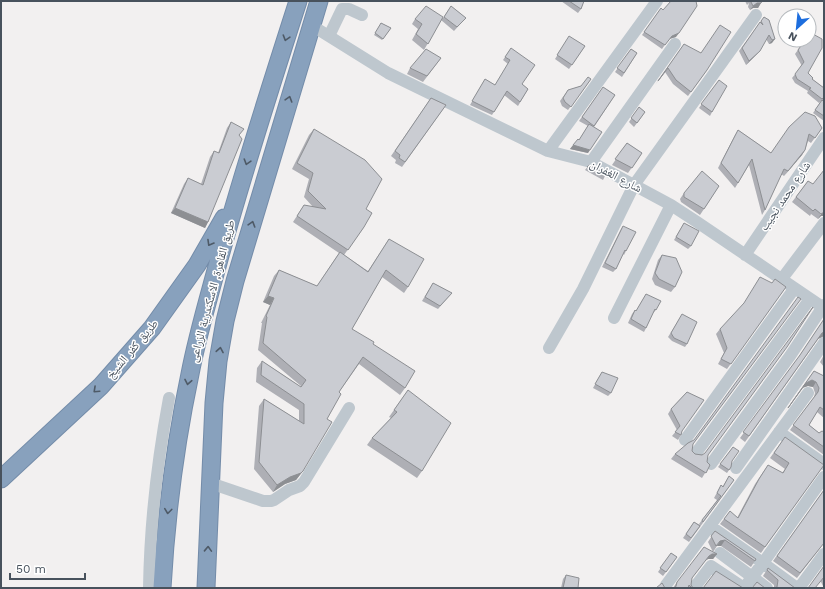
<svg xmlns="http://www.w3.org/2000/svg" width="825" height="589" font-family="'Work Sans','Noto Naskh Arabic',sans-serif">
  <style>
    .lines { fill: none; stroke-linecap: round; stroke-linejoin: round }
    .highway-casing { stroke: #748ca9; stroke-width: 19 }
    .minor { stroke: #bec7ce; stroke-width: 12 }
    .highway { stroke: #88a1bd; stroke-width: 17 }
    .wall { fill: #aeafb5 }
    .shaded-wall { fill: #8d8f93 }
    .building { fill: #caccd2; stroke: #8d8f93 }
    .oneway { stroke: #4e5a67 }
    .labels { text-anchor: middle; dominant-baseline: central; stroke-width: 3; stroke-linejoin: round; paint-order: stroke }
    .street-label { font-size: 12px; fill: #48525d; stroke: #fff }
  </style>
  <rect width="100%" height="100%" fill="#f2f0f0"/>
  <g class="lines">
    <!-- highway casing -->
    <g class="highway-casing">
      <path id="highway" d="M1,479L101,386L152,328L197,265L224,218
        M162,588C166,516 175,445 190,374C197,337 208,300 218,263C242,175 270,88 298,1
        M206,588L214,403L218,361L225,321L235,281L319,1"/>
    </g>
    <!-- minor -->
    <path class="minor" d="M311,25L388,73L548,151L591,162L671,205L697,222L824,308
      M329,36L342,9H349L362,15
      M548,151L657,1
      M591,162L675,44
      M745,255L824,138
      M781,280L824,223
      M614,318L671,205
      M549,348L583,289L634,185L756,15
      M779,432L824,464
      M685,440L794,289
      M696,453L810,299
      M711,464L790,356L824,305
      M736,468L824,343
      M210,483L263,501H271L274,500L289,490L300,486L304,482L349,408
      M710,526L763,563L744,588
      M720,553L767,588
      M149,588C150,523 157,462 169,398
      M666,588V585L672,577L808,393
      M694,588L711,566L744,588
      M797,588L763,563L824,477
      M799,588L824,554"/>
    <!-- highway -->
    <use href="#highway" class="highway"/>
  </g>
  <!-- wall -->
  <path class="wall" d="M561,1H584L581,9L578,13Z
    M745,1H762L758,8H753L750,10L748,7L749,3L747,5Z
    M451,6L466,18L463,21L454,31L441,20L424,50L412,40L418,29L412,24L415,19L443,18Z
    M661,8L676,37L669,39L662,49L642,35Z
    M764,17L769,20L772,43L769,44L766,39L757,54L746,65L739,51Z
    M381,23L391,28L382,40L374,35Z
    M567,40L585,46L569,69L555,59Z
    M805,40L808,73L812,79L824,88V101L822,100L819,103L807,93L808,91L795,83L792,78L802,66L795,54Z
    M684,44L707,70L688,96L673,84L665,72L655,85Z
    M511,48L522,84L528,89L518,106L504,95L492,115L470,105L485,79L495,85L508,64L503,60Z
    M631,49L637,53L622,77L615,72Z
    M441,58L423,82L407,74L410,68Z
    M591,79L568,110L562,106L560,101L568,90L581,86Z
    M719,80L712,112L710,116L699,108Z
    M603,87L615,95L594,127L588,153L570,149L579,140L588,126L579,121Z
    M431,98L446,105L402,167L395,163L396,160L391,156Z
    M822,100L824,102V121L813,113Z
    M639,107L645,112L634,127L629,122Z
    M231,122L239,135L208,222L205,228L171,213L184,184L188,178L201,184L210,157L214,151L218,153L227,128Z
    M822,128L811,143L808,141L805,150L802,155L784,176L781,174L765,210L762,215L749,165L735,188L718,168L735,135L738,130L771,153Z
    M314,129L366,209L364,227L344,255L368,271L389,239L408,287L404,293L382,277L352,329L373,344L405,388L400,395L359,364L339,392L303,471L296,480L285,484L273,492L254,469L259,406L264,399L299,421V410L256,382L257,368L262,361L301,387V386L258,350L262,323H261L270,305L263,302L274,276L279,270L317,286L339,253L293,222L304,205L313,207L304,197L309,179L292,169L309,135Z
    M627,143L642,153L628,173L612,165Z
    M589,165L606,174L603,180L585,170Z
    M808,181L821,216L818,219L811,214L810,216L792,202Z
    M719,186L700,215L681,202L680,199L684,193Z
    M684,223L691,246L688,249L674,240Z
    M623,226L626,251L624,255L623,254L616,269L613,272L602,267L621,229Z
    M662,255L675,287L671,292L655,285L652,279L658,260Z
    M433,283L452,293L438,309L422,301Z
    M772,283L786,287L727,369L718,364L724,353L716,334L720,329Z
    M646,294L656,310L653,313L646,328L644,332L628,323L632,314L635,310L636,311Z
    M680,318L687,344L685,347L672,341L668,337Z
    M824,319V336L818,339L745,442L740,438L798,358Z
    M824,355V367L820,362Z
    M814,371L824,376V418L817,412L809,425L819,433L824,432V455L790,430L814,397L815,393L813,387L808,386L802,388L784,413Z
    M602,372L611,393L608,396L593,388Z
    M408,390L422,471L417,478L367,445L372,438L391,418L389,417Z
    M687,392L682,431L681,435L678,440L672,436L677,430L668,414L671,409Z
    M785,437L820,470L761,553L720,524L730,511L737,518L755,484L768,465L782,473L785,469L770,458Z
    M693,444L692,451L695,454L708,455L707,462L710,465L702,478L671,459L675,454Z
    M733,447L731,467L727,473L718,467Z
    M729,476L734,480L689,542L683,538L694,522L700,525L699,524L717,500L714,498L721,485L723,486Z
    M824,490L821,547L797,578L773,561Z
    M715,531L756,559L751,567L721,546H717L713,552L717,554L713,559H708L705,561L691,579V585L693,588H673L677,582L713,552L708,542Z
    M671,553L677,557L663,576L658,572Z
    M824,566V588L821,582L809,587Z
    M768,568L795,588H774V585L763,576Z
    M566,575L578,588H561L563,579Z"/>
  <!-- shaded-wall -->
  <path class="shaded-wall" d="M757,3H761L758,8H753L750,10L753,6Z
    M679,33L676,37L669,39L672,36Z
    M775,39L772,43L769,44L772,40Z
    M760,51L746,65L749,61Z
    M573,145L590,150L588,153L570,149Z
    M805,150L802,155L784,176L788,171Z
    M175,208L208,222L205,228L171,213Z
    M824,212V216H821L818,219L821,214Z
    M268,296L274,298L270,305L263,302Z
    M824,332V336L818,339L745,442L822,333Z
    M812,380L816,382L813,387L808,386L802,388L784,413L806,383Z
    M303,471L296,480L285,484L273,492L277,485L290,477Z
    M725,540L721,546H717L720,541Z
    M712,554H717L713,559H708L705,561L709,556Z"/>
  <!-- building -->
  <path class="building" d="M569,1H584L581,9Z
    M671,1H696L697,6L679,33L672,36L665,45L644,32L661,8L663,10Z
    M752,1H762L761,3H757L753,6L751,2Z
    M426,6L443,17L428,44L416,34L422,24L415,19Z
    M451,6L466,18L457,27L444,17Z
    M764,17L769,20L775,39L772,40L769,35L760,51L749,61L742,48L760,22L763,25L761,21Z
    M381,23L391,28L383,39L375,33Z
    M720,25L731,32L707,70L691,92L676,80L668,68L658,81L684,44L701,53Z
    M811,33L822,39V48L808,73L813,78L812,79L824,88V97L822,99L809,89L811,88L797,79L795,74L804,62L798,50L805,40H809V35Z
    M569,36L585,46L572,65L557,55Z
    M511,48L535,65L522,84L528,89L520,102L507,91L494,112L472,101L485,79L495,85L510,60L505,57Z
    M426,49L441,58L427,76L410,68Z
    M631,49L637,53L624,73L617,68Z
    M588,77L591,79L571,107L565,102L563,98L568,90L581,86Z
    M719,80L727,86L712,112L701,104Z
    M603,87L615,95L594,126L582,117Z
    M431,98L446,105L405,162L399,158L400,155L395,151Z
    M822,100L824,102V116L815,110Z
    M639,107L645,112L637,123L631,118Z
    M805,112L815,116L822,128L815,138L809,134L805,150L788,171L784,169L765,210L752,159L738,183L721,163L738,130L771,153L789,127Z
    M231,122L244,129L239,135L242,139L208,222L175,208L188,178L203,185L214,151L219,153Z
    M589,124L602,132L590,150L573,145L578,139L579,140Z
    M314,129L365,160L382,179L366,209L372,213L364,227L348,250L297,216L304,205L326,209L308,191L313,173L297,163Z
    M627,143L642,153L632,168L615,159Z
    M589,165L606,174L605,176L587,167Z
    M824,170V212L821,214L815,209L813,211L796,197L808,181L813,184Z
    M702,171L719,186L704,209L684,197V193Z
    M684,223L699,231L691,246L676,237Z
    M623,226L636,232L626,251L625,250L616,269L605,263Z
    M389,239L424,259L408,287L386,270L352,329L374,342L373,344L415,371L405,388L363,357L339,392L341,394L327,419L332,422L303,471L301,473L290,477L277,485L259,462L264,399L304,424V404L261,375L262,361L301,387L306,380L263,343L267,317L266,316L274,298L268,296L279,270L317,286L340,252L368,272Z
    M662,255L676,258L682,272L675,287L659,279L655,273Z
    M760,277L772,283L775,279L786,287L731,364L721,359L727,348L720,329L744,303Z
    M433,283L452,293L440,306L425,297Z
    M646,294L661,301L656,310L655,309L646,328L631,319L635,310L636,311Z
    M798,297L801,299L693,444L692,451L695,454L702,455L705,453L813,307L787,347L708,455L707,462L710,465L706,473L675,454L688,443L694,440Z
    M682,314L697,322L687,344L674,338L671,333Z
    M824,319V332L822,333L749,436L743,432L800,355Z
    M814,371L824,376V410L820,407L809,425L819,433L822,431L824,432V447L793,425L818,392L819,388L816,382L812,380L806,383L788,408Z
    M602,372L618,378L611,393L595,384Z
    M408,390L451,423L422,471L372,438L397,412L394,410Z
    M687,392L704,400L682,431L681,435L675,432L680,426L671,409Z
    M785,437L824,465L765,547L724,519L730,511L738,518L759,479L768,465L783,473L789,463L774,453Z
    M733,447L739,451L732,461L731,467L729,470L720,464Z
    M729,476L734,480L703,522L702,520L721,496L717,493L721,485L723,487Z
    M824,490V543L800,573L777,556Z
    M694,522L700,526L691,538L686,534Z
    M715,531L756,559L755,561L725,540L720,541L716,546L711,536Z
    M704,547L717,554H712L709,556L692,578L691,585L693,588H692L689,585L688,588H675L676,586L677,582Z
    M671,553L677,557L666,572L660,568Z
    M824,566V577L815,588H808Z
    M768,568L795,588H775L777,587L778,580L767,570Z
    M716,571L743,588H703Z
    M566,575L579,578L578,588H563Z
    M757,582L765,588H752Z
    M662,583L665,588H656Z"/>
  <!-- one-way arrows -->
  <defs><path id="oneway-chevron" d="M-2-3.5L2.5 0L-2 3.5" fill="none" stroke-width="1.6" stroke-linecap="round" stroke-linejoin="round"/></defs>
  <g class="oneway">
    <use href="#oneway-chevron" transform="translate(286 38) rotate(107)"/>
    <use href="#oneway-chevron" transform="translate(289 99) rotate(-73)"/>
    <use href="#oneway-chevron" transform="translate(247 162) rotate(107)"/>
    <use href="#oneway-chevron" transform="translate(252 224) rotate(-73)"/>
    <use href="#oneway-chevron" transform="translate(210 243) rotate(120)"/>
    <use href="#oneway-chevron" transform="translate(220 350) rotate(-80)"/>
    <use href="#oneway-chevron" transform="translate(188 382) rotate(101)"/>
    <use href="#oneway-chevron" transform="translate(96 390) rotate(137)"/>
    <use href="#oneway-chevron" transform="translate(168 511) rotate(97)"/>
    <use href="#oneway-chevron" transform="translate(208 549) rotate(-88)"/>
  </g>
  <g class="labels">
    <!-- street labels -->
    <g class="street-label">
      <text transform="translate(616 176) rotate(28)">شارع الغفران</text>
      <text transform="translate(785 196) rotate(-56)">شارع محمد نجيب</text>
      <text transform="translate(212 291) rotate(-75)">طريق القاهرة, الاسكندرية الزراعى</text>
      <text transform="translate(132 349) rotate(-50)">طريق كفر الشيخ</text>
    </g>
  </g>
  <!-- border -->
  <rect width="825" height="589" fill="none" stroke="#48525d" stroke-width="4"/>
  <!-- north arrow -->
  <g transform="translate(797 28) rotate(207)"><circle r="19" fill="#ffffff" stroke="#b6babe"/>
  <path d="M0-3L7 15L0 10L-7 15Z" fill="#1d6ede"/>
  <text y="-6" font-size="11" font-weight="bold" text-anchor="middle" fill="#48525d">N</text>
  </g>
  <!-- scale -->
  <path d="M10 573v6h75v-6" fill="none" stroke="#48525d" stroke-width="2"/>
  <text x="16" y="573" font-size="12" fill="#48525d" stroke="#ffffff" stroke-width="3" paint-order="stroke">50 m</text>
</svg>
